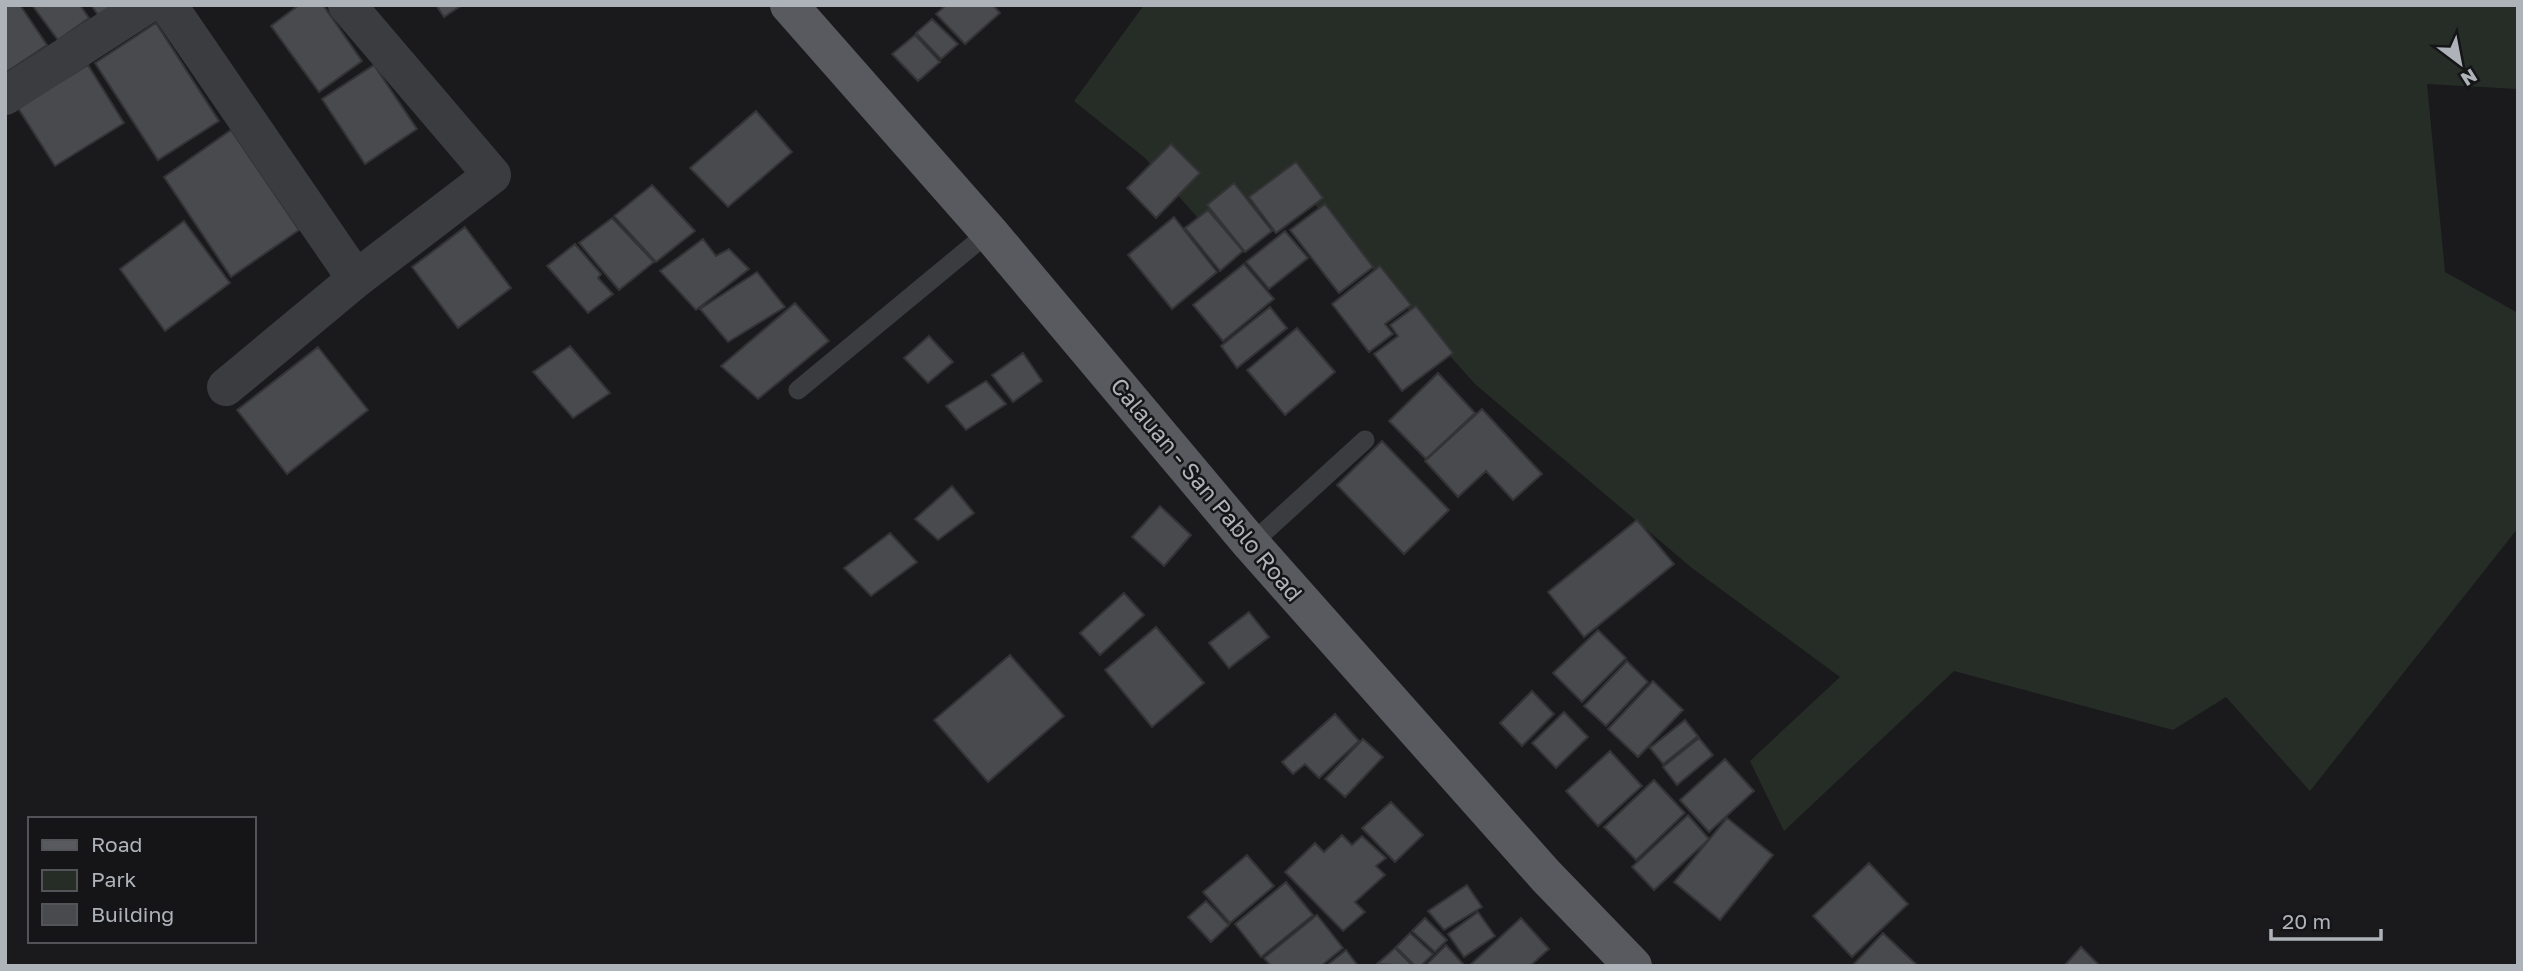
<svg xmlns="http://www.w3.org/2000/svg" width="2523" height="971" font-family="'Golos Text',sans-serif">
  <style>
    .green { fill: #262d27 }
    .building { fill: #494a4d; stroke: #343437; stroke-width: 2 }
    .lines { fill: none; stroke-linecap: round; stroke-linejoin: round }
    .service { stroke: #3b3c40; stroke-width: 19 }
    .minor { stroke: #3b3c40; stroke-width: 38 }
    .primary { stroke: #585a5f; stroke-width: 38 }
    .labels { text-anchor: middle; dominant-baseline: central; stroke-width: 5; stroke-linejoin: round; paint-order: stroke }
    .street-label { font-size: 23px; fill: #aeb2b9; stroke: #151517 }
  </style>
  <rect width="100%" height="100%" fill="#1a1a1c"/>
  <!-- green -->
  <path class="green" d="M1144,5H2518V89L2427,84L2445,272L2518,313V528L2310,791L2226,697L2173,730L1954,671L1784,831L1750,761L1840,677L1692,568L1475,384L1301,189L1220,243L1145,158L1074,101Z"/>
  <!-- building -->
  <path class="building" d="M5,5H20L47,45L5,73Z
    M32,5H80L89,18L58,40Z
    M91,5H120L101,19Z
    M299,5H323L362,61L319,92L271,26Z
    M436,5H462L444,17Z
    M946,5H993L1000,13L965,44L936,14Z
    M932,19L958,44L941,59L916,33Z
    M156,23L219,121L158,160L95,63Z
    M915,35L940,62L918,81L892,54Z
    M88,65L124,123L55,166L18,108Z
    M374,65L417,129L365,164L322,99Z
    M756,111L792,152L728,207L690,168Z
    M231,130L299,230L231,277L164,177Z
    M1171,144L1200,173L1156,218L1127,188Z
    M1296,162L1323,198L1276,233L1249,197Z
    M1234,183L1272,231L1245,252L1207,205Z
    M652,185L695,231L656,262L614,216Z
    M1325,204L1373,267L1339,293L1290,230Z
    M1208,210L1243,251L1220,271L1185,228Z
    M1174,217L1217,272L1172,309L1128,255Z
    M612,218L654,262L619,290L579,243Z
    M184,221L230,283L165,331L120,269Z
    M465,227L511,288L458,328L412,267Z
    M1285,231L1308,258L1269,289L1246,262Z
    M703,239L716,256L729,249L749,269L696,310L660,271Z
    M575,244L601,274L598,278L613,294L588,313L547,266Z
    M1244,264L1274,299L1223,341L1193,305Z
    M1380,266L1411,305L1385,324L1393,334L1369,352L1332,304Z
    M757,272L785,307L728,342L700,309Z
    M795,303L829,341L758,399L721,366Z
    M1416,306L1453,353L1402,391L1374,354L1398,336L1390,325Z
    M1270,307L1287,328L1237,368L1221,346Z
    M1297,328L1335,372L1285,415L1247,370Z
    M929,336L953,362L928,383L904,358Z
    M570,346L610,393L573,418L533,372Z
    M318,347L368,410L287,474L237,410Z
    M1023,353L1042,381L1013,402L992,375Z
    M1438,373L1475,413L1426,459L1389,421Z
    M986,381L1006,404L966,430L946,406Z
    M1482,409L1542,474L1513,500L1486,471L1458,497L1425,461Z
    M1382,441L1449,510L1404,554L1337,485Z
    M952,486L974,513L938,540L915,519Z
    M1160,506L1191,535L1164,566L1132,537Z
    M1637,520L1674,564L1584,637L1548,592Z
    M890,533L917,562L871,596L844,568Z
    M1124,593L1144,615L1100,655L1080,633Z
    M1249,612L1269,637L1229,668L1209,643Z
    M1156,627L1204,683L1152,727L1105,670Z
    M1598,630L1626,658L1582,702L1553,673Z
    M1010,655L1064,716L988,782L934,720Z
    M1627,661L1648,682L1606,726L1584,706Z
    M1653,681L1683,710L1638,757L1608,729Z
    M1532,691L1554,714L1522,746L1500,723Z
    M1564,712L1588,737L1556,768L1532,743Z
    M1335,714L1359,741L1319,778L1305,764L1293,774L1282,762Z
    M1685,720L1698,736L1663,764L1650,748Z
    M1699,738L1713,755L1677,785L1663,767Z
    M1363,739L1383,757L1345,797L1325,779Z
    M1610,751L1642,786L1598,826L1566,791Z
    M1725,759L1754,791L1709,832L1680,800Z
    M1654,780L1685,813L1636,860L1604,827Z
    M1391,802L1423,835L1395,862L1362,828Z
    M1688,815L1709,839L1654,890L1632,867Z
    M1727,818L1773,855L1720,920L1674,882Z
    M1342,835L1352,845L1362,836L1386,858L1376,866L1385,875L1355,902L1365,912L1343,931L1285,872L1315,843L1324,852Z
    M1247,855L1274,886L1230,923L1203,892Z
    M1869,863L1908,904L1852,957L1813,916Z
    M1286,882L1313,915L1261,957L1235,924Z
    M1467,885L1482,907L1444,930L1428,911Z
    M1206,901L1229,925L1211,942L1188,917Z
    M1478,912L1495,936L1464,957L1448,934Z
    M1317,915L1343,948L1321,966H1271L1264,958Z
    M1425,918L1447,940L1435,952L1412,931Z
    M1521,918L1549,949L1530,966H1469Z
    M1410,933L1433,954L1421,966H1415L1396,947Z
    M1883,933L1918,966H1852Z
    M1446,945L1465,966H1425Z
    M2081,947L2100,966H2064Z
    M1395,948L1413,966L1377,964Z
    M1346,950L1358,966H1326Z"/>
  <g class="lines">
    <!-- service -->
    <path class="service" d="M798,390L989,232
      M1251,544L1365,440"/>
    <!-- minor -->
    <path class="minor" d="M168,5L356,279
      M5,96L146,5
      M226,387L356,279L492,175L347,5"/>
    <!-- primary -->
    <path class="primary" d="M789,5L989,232L1251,544L1546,876L1633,966"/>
  </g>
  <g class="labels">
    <!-- street labels -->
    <g class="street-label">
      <text transform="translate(1207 489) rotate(50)">Calauan - San Pablo Road</text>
    </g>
  </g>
  <!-- border -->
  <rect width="2523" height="971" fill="none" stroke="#aeb2b9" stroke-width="14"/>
  <!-- legend -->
  <rect x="28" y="817" width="228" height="126" fill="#151517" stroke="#525458" stroke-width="2"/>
  <rect x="42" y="840" width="35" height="10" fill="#585a5f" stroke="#525458" stroke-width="2"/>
  <text x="91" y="852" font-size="21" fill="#aeb2b9">Road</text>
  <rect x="42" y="870" width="35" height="21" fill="#262d27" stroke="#525458" stroke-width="2"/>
  <text x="91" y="887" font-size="21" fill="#aeb2b9">Park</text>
  <rect x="42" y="904" width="35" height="21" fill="#494a4d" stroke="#525458" stroke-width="2"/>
  <text x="91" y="922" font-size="21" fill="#aeb2b9">Building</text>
  <!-- north arrow -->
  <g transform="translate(2460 63) rotate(148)" stroke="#151517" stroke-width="5" paint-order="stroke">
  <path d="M0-5L12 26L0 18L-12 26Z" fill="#aeb2b9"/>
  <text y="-10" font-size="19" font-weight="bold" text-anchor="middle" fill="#aeb2b9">N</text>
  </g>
  <!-- scale -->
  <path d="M2271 929v10h110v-10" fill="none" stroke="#aeb2b9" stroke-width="3.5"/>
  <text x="2282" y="929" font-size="21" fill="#aeb2b9" stroke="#151517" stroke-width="5" paint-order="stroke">20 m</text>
</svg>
